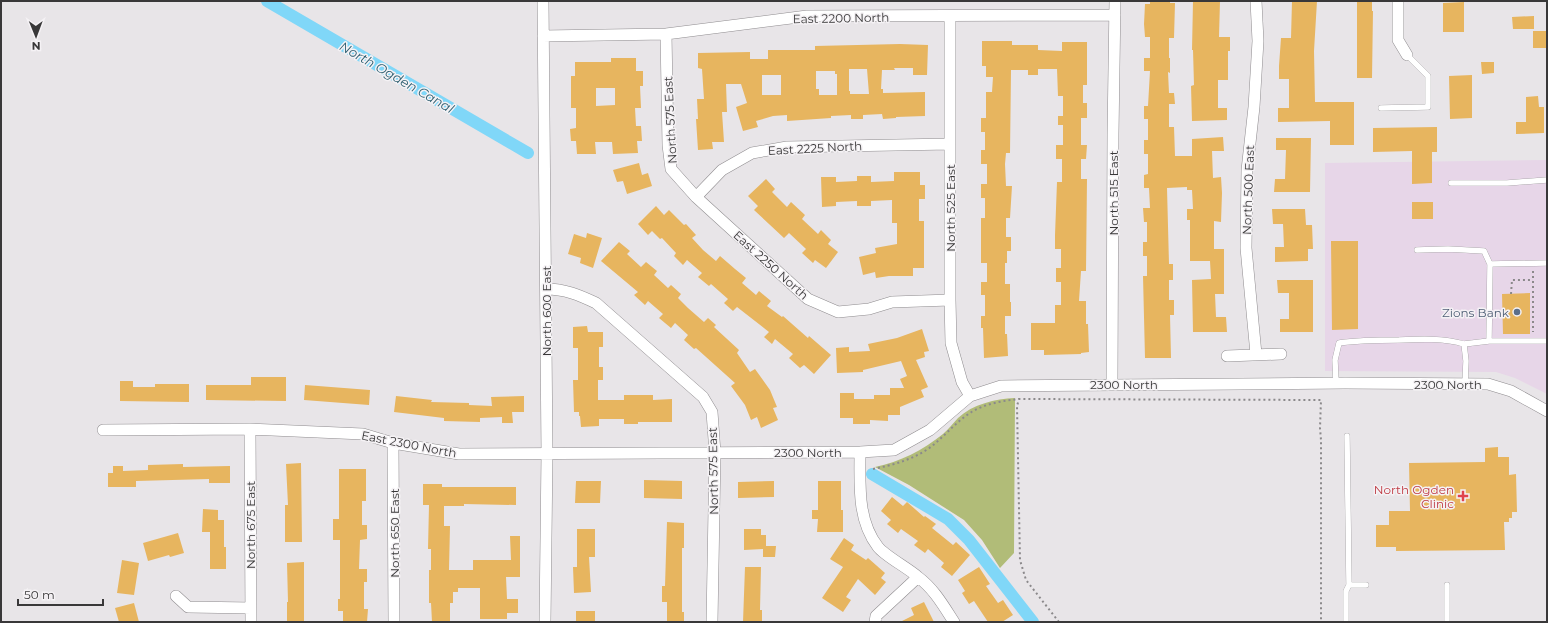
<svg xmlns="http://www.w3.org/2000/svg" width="1548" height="623" font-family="Montserrat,sans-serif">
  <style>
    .commercial { fill: #e7d6e8 }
    .green { fill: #b1bc78 }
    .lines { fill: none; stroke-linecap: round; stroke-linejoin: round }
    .canal { stroke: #80d7f8; stroke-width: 12 }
    .building { fill: #e7b55f; fill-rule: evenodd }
    .service-casing { stroke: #8f8c8f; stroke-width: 6 }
    .minor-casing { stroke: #8f8c8f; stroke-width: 12 }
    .path { stroke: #8b898b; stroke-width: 2; stroke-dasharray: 2 3; stroke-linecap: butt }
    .service { stroke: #fff; stroke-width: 5.5 }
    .minor { stroke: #fff; stroke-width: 11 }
    .service-dot { fill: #5c6f8a; stroke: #f5f2f5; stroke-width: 1.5 }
    .health-dot { fill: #e0444e; stroke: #f5f2f5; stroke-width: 1.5 }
    .labels { text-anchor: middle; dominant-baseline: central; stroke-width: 3; stroke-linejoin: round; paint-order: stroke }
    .street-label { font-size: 12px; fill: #393839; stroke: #f5f2f5 }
    .service-label { font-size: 12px; fill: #4e5e75; stroke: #f5f2f5; text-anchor: end }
    .health-label { font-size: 12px; fill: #be3a42; stroke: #f5f2f5; text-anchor: end }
    .water-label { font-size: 13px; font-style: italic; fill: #2e5f70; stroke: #f5f2f5 }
  </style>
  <rect width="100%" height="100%" fill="#e8e5e8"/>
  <!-- commercial -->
  <path class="commercial" d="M1547,160V394L1515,378L1496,372L1325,371V163Z"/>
  <!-- green -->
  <path class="green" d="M1015,398L1014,553L1000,568L982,540L964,520L909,485L875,467C900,462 923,450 943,434C949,429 953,423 958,418C973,404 995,399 1015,398Z"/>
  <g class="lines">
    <!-- canal -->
    <path class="canal" d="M267,1L528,153
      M872,474L948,519L969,540L1033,622"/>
  </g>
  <!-- building -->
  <path class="building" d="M1150,1H1170V3H1175L1174,38H1169V58H1170V73L1168,72L1169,93H1174L1175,104H1169V127H1174L1175,156H1192V139L1223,137L1224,151H1212L1213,178L1221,177L1222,193L1221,222L1214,221V249H1224V294H1215L1216,317H1226L1227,332H1193L1192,280L1211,279L1210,261H1190V220H1187V209H1193L1192,190H1187V187L1167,188L1169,264H1173V280H1169V300H1174V315H1170L1171,358H1145L1143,276H1147V256H1143V242H1147V222H1144L1143,208H1150L1149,188H1144V175L1148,174V154H1144V140H1148V119H1144V106H1148L1150,71H1144V58H1150V37H1145L1144,24L1145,4H1150Z
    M1193,1H1220L1219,37H1230V51H1228V80H1218V108H1227V120L1192,121L1191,86L1194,85L1193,50H1192Z
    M1292,1H1317L1314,51L1315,102H1354V145H1330V121L1278,122V108H1289V79H1279V66L1281,38H1291Z
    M1357,1H1372V11H1373L1372,78H1357Z
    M1464,2V32H1443V3Z
    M1534,16V29H1513L1512,17Z
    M1533,31H1547V48H1533Z
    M982,41H1012V45H1038V50L1062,51V42H1087V85H1083V103H1087V118H1081V145H1087L1086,159H1081V179H1087L1086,271H1081L1079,301H1086V324H1088L1089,352L1081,353V354L1044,355V350H1031V323H1055V305H1061V282H1056V268H1061V249H1055V235L1057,182H1062V159H1056V145H1063V125H1058V116H1063V96H1058L1057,69H1038V75H1028V70H1011L1010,153H1006L1005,164L1006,186H1012L1010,218H1006V237H1011V251H1007V263H1005V284H1010V302H1011V316H1005V334H1007L1008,356L984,358L983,328H981V316H985V295H981V282H987V263H981V218H985V198H981V184H987V164H981V150H985V132H981V118H986V92H992L993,77H986V66H982Z
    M900,44L928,45L927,75H913V68H894L895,70H882L881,89H883V93L925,92V116L896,117V118L883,119L882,114L863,115V119H851V115L831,116V118L787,121V115L773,116L756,121L758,127L743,131L736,107L747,103L741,84H726L727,112H722L724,142H712L713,149L698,150L696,119H698L697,99H704L702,69L698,68V53L750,52V59H768V50H815V46ZM849,69H867L869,94H850V91H849ZM816,71H835V74H837V95H819V89H816ZM762,75H781V95H762Z
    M611,58H636V71H643V86H640L641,108H635L636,126H641L642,141H637L638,153L613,154L612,142H595L596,154H577L576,141H571L570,129L576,128V108H571V76H575V62H611ZM596,88H615V105L596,106Z
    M1481,62H1494V73L1482,74Z
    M1472,75V118L1450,119L1449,76Z
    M1538,96L1539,107H1544V133L1516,134V122H1526V97Z
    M1437,127V152H1432V183L1412,184V151L1373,152V128Z
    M1276,138H1311L1310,192H1274L1275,179H1285L1286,150H1276Z
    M639,163L642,175L648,173L652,186L627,194L623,181L617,182L613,170Z
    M894,172H920V185H925V199H919V221H924V268H913V276H889L876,278L875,272L863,275L859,257L876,253L875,248L897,244V223H892V200L871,201V206H857V201L836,202V206L822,207L821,177H836V182L857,181V176H871V182L894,181Z
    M766,179L775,189L772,192L787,207L791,202L805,215L802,219L818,234L821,230L831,240L828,244L838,252L826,268L815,260L813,263L802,253L806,249L789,233L784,238L754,210L758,206L748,196Z
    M1412,202H1433V219H1412Z
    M656,206L664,215L669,210L684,225L686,224L696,235L692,238L703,250L716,261L720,256L735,269L746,278L742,283L756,295L759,291L771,301L767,306L782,317L783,316L808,338L809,336L831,355L814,374L804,365L800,368L789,358L793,354L775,339L772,344L764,337L769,332L737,307L733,311L724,303L728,299L711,284L709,286L698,277L702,273L687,260L683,265L674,256L676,253L662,238L660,239L652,231L648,235L638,224Z
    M1272,209H1305L1306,225H1312L1313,249H1308V261L1275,262V247H1284L1283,224H1273Z
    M587,233L602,238L593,268L580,263L581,258L568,254L574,234L586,238Z
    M1331,241H1358V329L1332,330Z
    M619,242L630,251L627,254L641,267L646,262L657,271L654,275L668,288L671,285L681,294L678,298L688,308L704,322L708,318L716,325L714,327L739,350L737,353L750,372L755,369L770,390L777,407L773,408L778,420L761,428L757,417L751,420L745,405L731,386L735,383L696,348L694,349L684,340L688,335L675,323L671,328L659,318L663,314L648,301L645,305L634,295L638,292L601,261Z
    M1277,280H1313V332H1280V319H1289V293H1278Z
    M1530,293V334H1503L1502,294Z
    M587,326L588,332H603V347H599V367H603V380H598V400H624V395H653V400L672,399V422H638V424H624V419H599V426L581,427L580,416H579V412H574L573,380H578V348H573V327Z
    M922,329L929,351L924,352L925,357L916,360L928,387L921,390L924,397L900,407V415H888V421L870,420V424H853V418H840V393H854V399H874V395H890V388H904L900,379L907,376L901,361L863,370V372L837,373L836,348L849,347V352L870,351L868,344L897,338Z
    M251,377H286V401L206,400V385H251Z
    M120,381H133V387H155V384H189V402L120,401Z
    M305,385L370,390L369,405L304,400Z
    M396,396L432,400L431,402L469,403V405L492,406L491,397L524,396V412H512L513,423H502V417L480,418V422L444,421V418L394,412Z
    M1498,447V457H1509V475L1516,474L1517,512H1512V518H1509V522H1504L1505,550L1396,551V547H1376V525H1389V511H1410L1409,463L1485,462V448Z
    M301,463L302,542H285V505H288L286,464Z
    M183,464V467L230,466V483H209V479L136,481V487H108V473H113V466H123V471L148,470V465Z
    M339,469H366V501H362V525H367V539L360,540L359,569H367V582H364V609H368L367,622H343V611H338V599H340V540H333V519H339Z
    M644,480L682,481V499L644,498Z
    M576,481H601L600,503H575Z
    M774,481V497L738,498V482Z
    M818,481H841V510H843V532H817L818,519H812V510H818Z
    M423,484H442V487H516V505L464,504V506H444V526H450L449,570H473V560H511L510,536H520V577H506L507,599H518V613H507V619H480V588H458V592H453V603H450V622H432L431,603H429V570H431V549H428L429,505H423Z
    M892,497L903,506L907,502L924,517L925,516L936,524L932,528L953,545L956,542L970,555L952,576L941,567L944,563L928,549L925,553L914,545L918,541L901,529L898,533L887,524L891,520L881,511Z
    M203,509L218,510V520H224V547H226V569H210V532H202Z
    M667,522L684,523V548H682V612H684V622H667V602H662V586H665Z
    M577,529H595V557H589L591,592L574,593L573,567H577Z
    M744,529H761V535H766V546H776L775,557H763V549L744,550Z
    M178,533L184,553L170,557L169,555L148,561L143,543Z
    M844,538L854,545L851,550L866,560L868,558L885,573L881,578L886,582L875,595L858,579L846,597L851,600L843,612L822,598L843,567L830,559Z
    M122,560L139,563L134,595L117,593Z
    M304,562V622H287V602H288L287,563Z
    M745,567H761L760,610H762V622H743Z
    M979,567L990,584L986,586L998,603L1003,600L1013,615L1002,622H988L974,601L969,604L962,593L965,591L958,580Z
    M924,602L934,622H900L914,615L911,608Z
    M134,603L139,622H119L115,608Z
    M576,611H595V622H576Z"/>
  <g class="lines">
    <!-- service casing -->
    <g class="service-casing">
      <path id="service" d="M1381,108L1428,107V76L1407,55
        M1451,183H1507L1547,180
        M1417,250L1448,249L1484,251L1490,264L1489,341
        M1490,264L1547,263
        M1464,344L1489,341H1547
        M1336,383L1335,360L1339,343C1359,340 1379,340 1399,340C1420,339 1444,338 1464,344L1466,361L1465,384
        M1347,436L1349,585H1366
        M1447,585V622
        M1346,622V591L1349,585"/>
    </g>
    <!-- minor casing -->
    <g class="minor-casing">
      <path id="minor" d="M543,1L547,454L545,622
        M1398,1V40L1407,55
        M950,16V300L951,343L962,382L970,396
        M666,34L668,145L671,169L696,197L808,299L838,312L869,309L892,302L950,300
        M543,36L666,34L807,16L1115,15
        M696,197L722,170L752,153L787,147L950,144
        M546,289C565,289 579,295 596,303L703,397L712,412L715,453L712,622
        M1256,354L1246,248L1247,170L1254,107L1258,41L1256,1
        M1227,356L1281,354
        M1112,384L1113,134L1115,1
        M250,429L251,622
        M103,430L250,429L363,434L393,443L459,454L860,452L894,450L930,430L970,396L1001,386L1345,383L1488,384L1511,391L1547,411
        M393,443L394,622
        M860,452C860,485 857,520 878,547C885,556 908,568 918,577C934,589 943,605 954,622
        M176,596L188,607L251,608
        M875,622L876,616L918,577"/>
    </g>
    <!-- path -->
    <path class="path" d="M1533,271V332
      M1511,294L1512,280H1533
      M873,469C893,465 911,460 928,449C942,439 953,425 967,415C982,404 1001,401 1019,399
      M1059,622L1026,580L1020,560L1017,406L1019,399L1321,400L1320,428L1321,440V622"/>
    <!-- service -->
    <use href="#service" class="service"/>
    <!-- minor -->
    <use href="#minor" class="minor"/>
  </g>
  <!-- markers -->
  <circle class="service-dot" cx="1517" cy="312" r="4"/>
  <path class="health-dot" d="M1461 490h4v4h4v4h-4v4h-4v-4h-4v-4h4z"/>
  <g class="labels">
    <!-- street labels -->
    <g class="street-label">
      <text transform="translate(841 18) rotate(-1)">East 2200 North</text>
      <text transform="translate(670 120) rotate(-93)">North 575 East</text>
      <text transform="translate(815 148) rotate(-3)">East 2225 North</text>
      <text transform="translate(1248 190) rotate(-88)">North 500 East</text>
      <text transform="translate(1113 193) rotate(-90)">North 515 East</text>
      <text transform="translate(950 208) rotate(-90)">North 525 East</text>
      <text transform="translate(771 265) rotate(42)">East 2250 North</text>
      <text transform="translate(546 311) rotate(-90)">North 600 East</text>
      <text x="1124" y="384">2300 North</text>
      <text x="1448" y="384">2300 North</text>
      <text transform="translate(409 444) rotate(11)">East 2300 North</text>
      <text x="808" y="452">2300 North</text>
      <text transform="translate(713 471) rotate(-91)">North 575 East</text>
      <text transform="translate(250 525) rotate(-90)">North 675 East</text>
      <text transform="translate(394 533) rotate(-90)">North 650 East</text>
    </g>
    <!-- service labels -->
    <g class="service-label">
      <text x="1509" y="312">Zions Bank</text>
    </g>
    <!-- health labels -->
    <g class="health-label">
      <text x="1454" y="489">North Ogden<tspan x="1454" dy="14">Clinic</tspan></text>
    </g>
    <!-- water labels -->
    <g class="water-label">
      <text transform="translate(397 77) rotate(30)">North Ogden Canal</text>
    </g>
  </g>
  <!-- border -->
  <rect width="1548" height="623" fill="none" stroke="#393839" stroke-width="4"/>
  <!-- north arrow -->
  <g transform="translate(36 36) rotate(179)" stroke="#f5f2f5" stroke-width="3" paint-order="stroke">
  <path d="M0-3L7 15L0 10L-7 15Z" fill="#393839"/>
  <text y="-6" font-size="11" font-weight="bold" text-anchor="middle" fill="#393839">N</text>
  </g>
  <!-- scale -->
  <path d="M18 599v6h85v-6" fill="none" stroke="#393839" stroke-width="2"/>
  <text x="24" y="599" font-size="12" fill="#393839" stroke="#f5f2f5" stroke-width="3" paint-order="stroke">50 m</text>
</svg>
